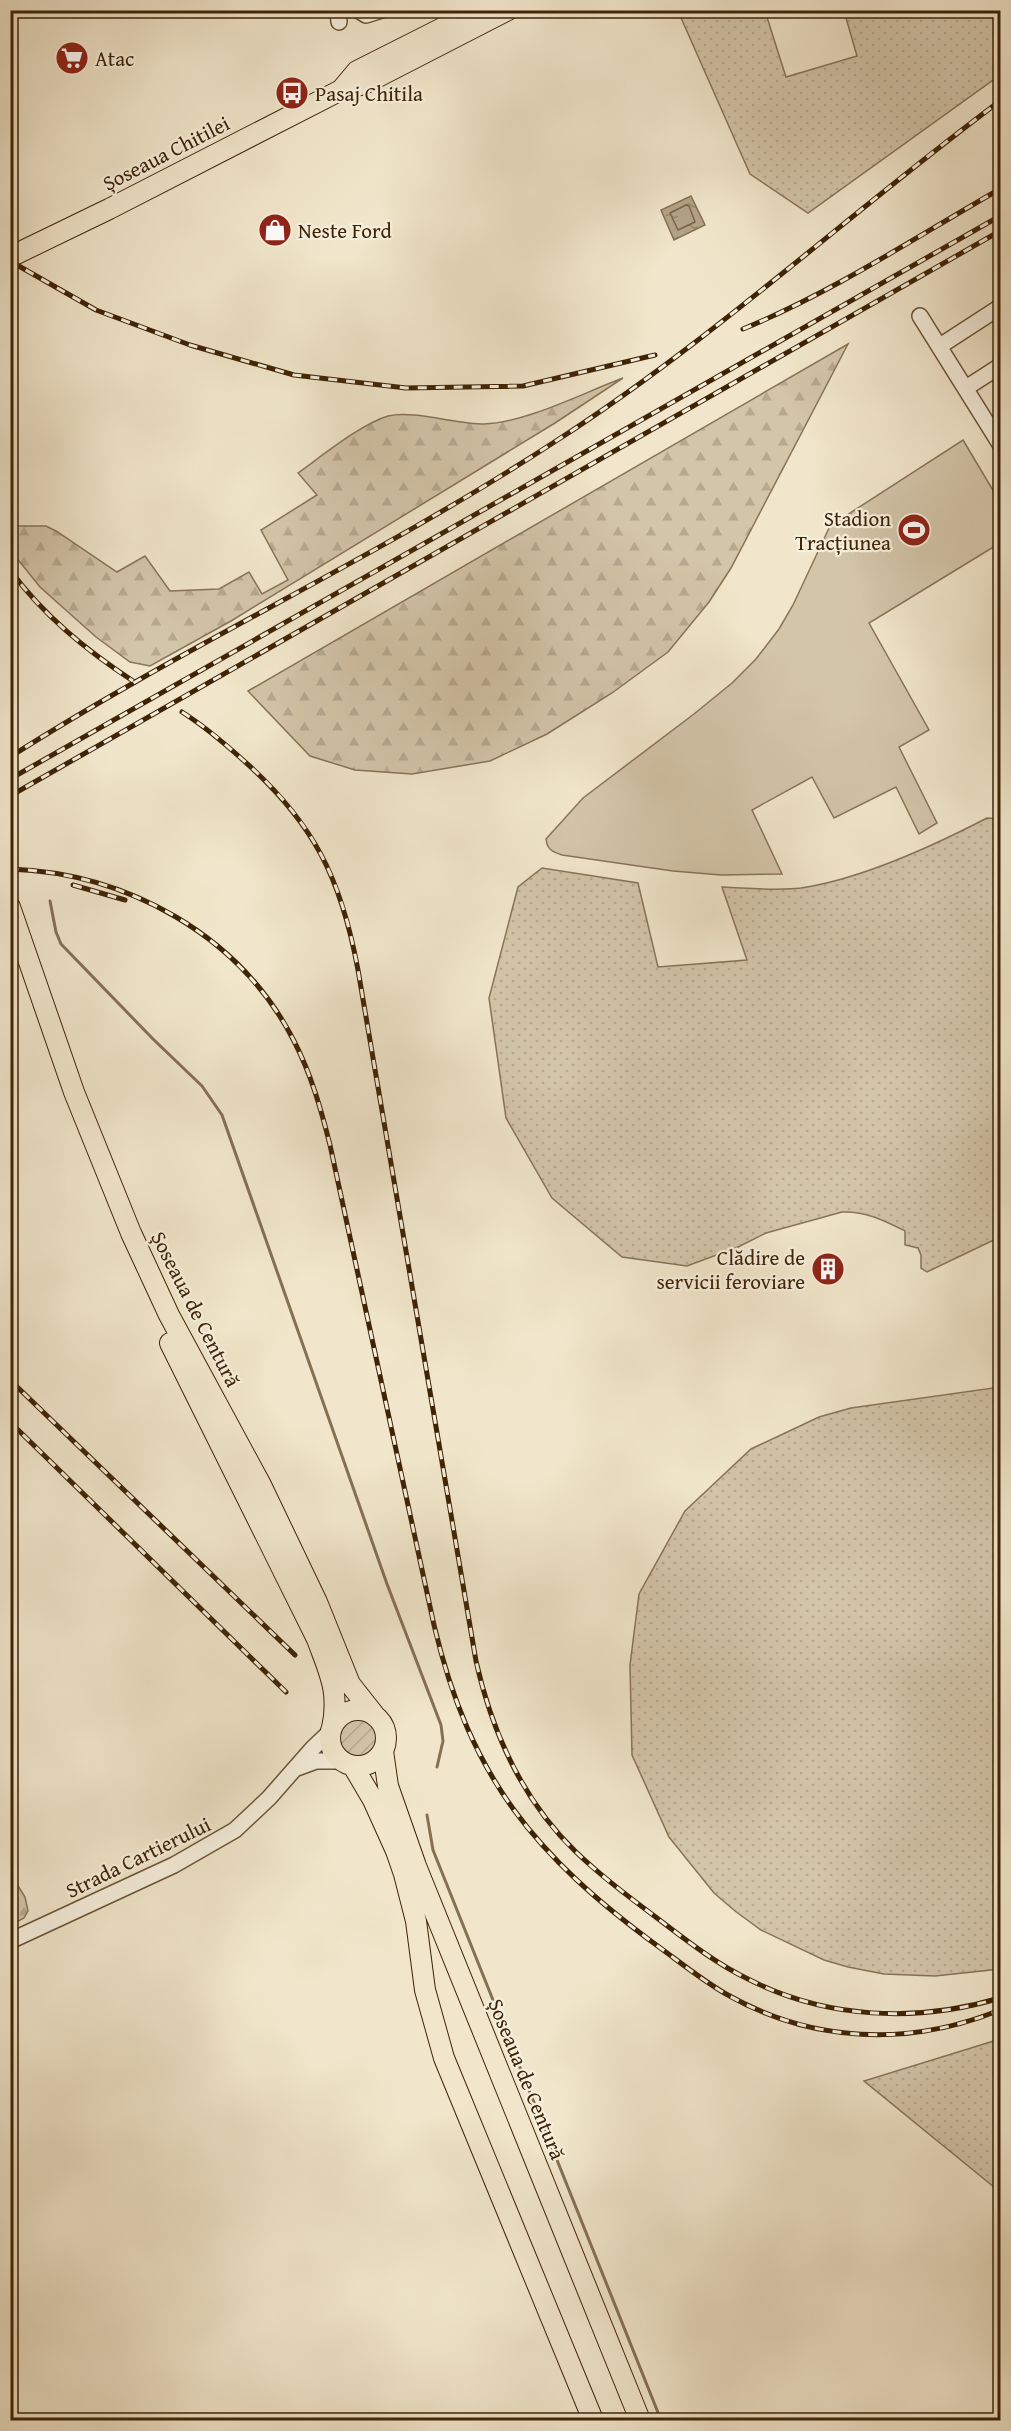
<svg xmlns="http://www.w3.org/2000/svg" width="1011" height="2431" font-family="'Gentium Book Plus',serif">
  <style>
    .grass { fill: url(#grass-dots); stroke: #887457; stroke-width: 1.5 }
    .forest { fill: url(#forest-firs); stroke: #887457; stroke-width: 1.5 }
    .park { fill: #d3c5a9; stroke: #887457; stroke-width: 1.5 }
    .garden { fill: url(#garden-furrows); stroke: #887457; stroke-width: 1.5 }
    .water { fill: url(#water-ripples); stroke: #857054; stroke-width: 1.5 }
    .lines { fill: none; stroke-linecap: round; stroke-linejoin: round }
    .shore { stroke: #796446; stroke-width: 1.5 }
    .stream { stroke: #857054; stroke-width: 3 }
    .minor-casing { stroke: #6b5436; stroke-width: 18 }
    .major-casing { stroke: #3e2305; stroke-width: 22 }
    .minor { stroke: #f6efdd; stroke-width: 15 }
    .major { stroke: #f1e6cb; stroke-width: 20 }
    .rail-casing { stroke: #3e2305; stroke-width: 5 }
    .rail { stroke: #f6efdd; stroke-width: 3; stroke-dasharray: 9; stroke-linecap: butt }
    .labels { text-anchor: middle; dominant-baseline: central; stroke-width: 4.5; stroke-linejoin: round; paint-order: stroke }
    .poi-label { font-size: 21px; fill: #3e2305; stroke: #f6efdd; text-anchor: start }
    .street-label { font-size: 21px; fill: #3e2305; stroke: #f6efdd }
  </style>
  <defs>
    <pattern id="grass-dots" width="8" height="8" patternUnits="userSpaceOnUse" patternTransform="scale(1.5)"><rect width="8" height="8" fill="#d3c5a9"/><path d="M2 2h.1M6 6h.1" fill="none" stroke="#b6a990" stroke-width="1.8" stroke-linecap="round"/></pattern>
    <pattern id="forest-firs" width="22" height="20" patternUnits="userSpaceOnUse" patternTransform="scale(1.5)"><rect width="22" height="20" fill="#d3c5a9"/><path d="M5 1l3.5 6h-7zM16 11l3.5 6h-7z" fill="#b6a990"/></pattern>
    <pattern id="garden-furrows" width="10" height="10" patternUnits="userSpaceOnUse" patternTransform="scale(1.5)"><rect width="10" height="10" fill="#d3c5a9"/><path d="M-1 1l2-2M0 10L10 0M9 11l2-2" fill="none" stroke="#b6a990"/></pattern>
    <pattern id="water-ripples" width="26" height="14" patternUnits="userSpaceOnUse" patternTransform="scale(1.5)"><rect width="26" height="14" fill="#b4a488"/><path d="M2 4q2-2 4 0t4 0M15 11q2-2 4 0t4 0" fill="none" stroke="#94856d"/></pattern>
  </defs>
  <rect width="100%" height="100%" fill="#f1e6cb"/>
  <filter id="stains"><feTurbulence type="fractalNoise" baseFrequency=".00333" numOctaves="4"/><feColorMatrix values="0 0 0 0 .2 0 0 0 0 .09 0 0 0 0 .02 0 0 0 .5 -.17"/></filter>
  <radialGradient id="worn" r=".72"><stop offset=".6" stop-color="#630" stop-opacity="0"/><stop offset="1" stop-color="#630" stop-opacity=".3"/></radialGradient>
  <!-- grass -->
  <path class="grass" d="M678,11H765L786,77L857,56L844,11H997L1000,27V75L808,213L750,174Z
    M987,818L1000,819V1237L927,1272L921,1268V1255L918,1248L905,1245V1231C885,1221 866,1211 842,1212L766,1233L738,1247L687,1266L622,1257L552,1198L506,1118L489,998L518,887L542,868L638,883L658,967L747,960L722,887C748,888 776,891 801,888C862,879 933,846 987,818Z
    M1000,1387V1969L935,1976L884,1974L848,1967L824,1960L761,1930L735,1911L714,1893L669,1837L632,1755L630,1665L639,1594L685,1511L751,1449L819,1417L851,1408Z
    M1000,2039V2192L864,2081Z"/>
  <!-- forest -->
  <path class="forest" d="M848,344L731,568L709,602L668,652L612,693L547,734L490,761L412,774L355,770L310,756L248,691Z
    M623,378L555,423L231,621L150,666L130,662L96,637L40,587L11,551V526H46L56,531L117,572L145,556L170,591L219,589L249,572L262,594L288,580L261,530L317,495L298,473C322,456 361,424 388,416C413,410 456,424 484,424C525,423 583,393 623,378Z
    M10,1873L25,1897L28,1911L24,1918L11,1925Z"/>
  <!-- park -->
  <path class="park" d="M963,440L1000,502V543L869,623L929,730L899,747L937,823L919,834L896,787L834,818L812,777L752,810L782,874L721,875L673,871L562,855C553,852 547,850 546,839L583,798L694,714L732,683L756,659L779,629L793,605L830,526Z"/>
  <!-- garden -->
  <path class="garden" d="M340 1738a19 19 0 1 1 38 0a19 19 0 1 1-38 0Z"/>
  <!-- water -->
  <path class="water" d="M691,196L705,225L674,240L661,210Z"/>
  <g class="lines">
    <!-- shore -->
    <path class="shore" d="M686,205L689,206L695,222L678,230L670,213Z"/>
    <!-- stream -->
    <path class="stream" d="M50,901L56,932L61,944L153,1039L202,1086L222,1115L387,1584L441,1725L443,1741L437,1767
      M427,1815L433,1850L661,2420"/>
    <!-- minor casing -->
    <g class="minor-casing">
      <path id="minor" d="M338,10L339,22
        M358,10L366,15L382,10
        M920,316L1000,444
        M940,346L1000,307
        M966,388L1000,366
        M297,1768L316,1761H342
        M10,1941L174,1865L235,1830L269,1798L313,1748L331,1731"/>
    </g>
    <!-- major casing -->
    <g class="major-casing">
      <path id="major" d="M341,90L357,71L478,10
        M10,257L109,209L341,90L364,84L508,10
        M10,907L74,1092L131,1233L169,1315L261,1485L317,1602L350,1684L376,1717
        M170,1343L317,1639C329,1672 340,1692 332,1728
        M330 1738a28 28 0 1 1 56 0a28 28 0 1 1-56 0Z
        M383,1751L388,1786L416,1866L640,2420
        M353,1766L373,1800L396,1851L404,1874L416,1921L425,1990L444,2058L593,2420"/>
    </g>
    <!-- minor -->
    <use href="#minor" class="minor"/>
    <!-- major -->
    <use href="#major" class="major"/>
    <!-- rail casing -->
    <g class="rail-casing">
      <path id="rail" d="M10,261L96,310L190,345L294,375L406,388L523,386L655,355
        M743,329C833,292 916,237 1000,189
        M10,570C44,616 86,650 133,681
        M182,712C204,726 223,742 243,760C314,823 341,878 358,970L476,1661C492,1732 523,1801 576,1852C601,1876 629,1897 657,1918C686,1940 715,1963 748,1979C826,2019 917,2023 1000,1998
        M10,757C189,643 383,555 559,439C715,338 852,211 1000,101
        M10,779L1000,216
        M10,796L1000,231
        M10,869C127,873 240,935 294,1041C311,1074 321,1109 330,1145L434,1625C470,1778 535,1856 659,1947C681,1963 702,1980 726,1994C812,2043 909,2047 1000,2010
        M73,885L125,900
        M10,1380L295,1655
        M10,1422L286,1692"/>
    </g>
    <!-- rail -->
    <use href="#rail" class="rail"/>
  </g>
  <!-- icons -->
  <defs>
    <g id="supermarket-disc" transform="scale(1.725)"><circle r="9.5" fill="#8f2418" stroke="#f6efdd"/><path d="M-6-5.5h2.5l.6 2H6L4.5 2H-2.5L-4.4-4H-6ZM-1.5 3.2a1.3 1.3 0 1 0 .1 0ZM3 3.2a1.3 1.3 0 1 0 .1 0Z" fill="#fff"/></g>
    <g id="bus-disc" transform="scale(1.725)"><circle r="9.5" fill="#8f2418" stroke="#f6efdd"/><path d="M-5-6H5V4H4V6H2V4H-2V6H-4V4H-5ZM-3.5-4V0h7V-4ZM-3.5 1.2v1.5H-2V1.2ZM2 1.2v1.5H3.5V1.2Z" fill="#fff"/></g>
    <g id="shop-disc" transform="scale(1.725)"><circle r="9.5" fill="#8f2418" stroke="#f6efdd"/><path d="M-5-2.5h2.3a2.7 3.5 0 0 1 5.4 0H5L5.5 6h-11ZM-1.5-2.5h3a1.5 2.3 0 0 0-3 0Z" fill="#fff"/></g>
    <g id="stadium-disc" transform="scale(1.725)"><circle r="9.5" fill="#8f2418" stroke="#f6efdd"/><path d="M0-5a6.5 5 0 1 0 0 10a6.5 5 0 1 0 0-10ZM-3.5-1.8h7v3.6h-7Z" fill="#fff"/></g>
    <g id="building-disc" transform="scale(1.725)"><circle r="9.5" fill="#8f2418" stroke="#f6efdd"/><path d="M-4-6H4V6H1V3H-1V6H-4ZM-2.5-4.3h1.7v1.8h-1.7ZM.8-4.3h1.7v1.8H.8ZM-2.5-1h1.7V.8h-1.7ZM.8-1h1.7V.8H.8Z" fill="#fff"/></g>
  </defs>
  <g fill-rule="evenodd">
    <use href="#supermarket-disc" x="72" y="58"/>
    <use href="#bus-disc" x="292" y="93"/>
    <use href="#shop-disc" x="275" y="230"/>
    <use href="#stadium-disc" x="914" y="530"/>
    <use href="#building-disc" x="828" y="1269"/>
  </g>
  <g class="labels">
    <!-- poi labels -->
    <g class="poi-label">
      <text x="95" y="58">Atac</text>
      <text x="315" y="93">Pasaj Chitila</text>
      <text x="298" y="230">Neste Ford</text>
      <text x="891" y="518" text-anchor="end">Stadion<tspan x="891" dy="24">Tracțiunea</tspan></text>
      <text x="805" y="1257" text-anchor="end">Clădire de<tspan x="805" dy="24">servicii feroviare</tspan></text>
    </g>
    <!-- street labels -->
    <g class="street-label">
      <text transform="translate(166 153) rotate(-27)">Șoseaua Chitilei</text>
      <text transform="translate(196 1309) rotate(63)">Șoseaua de Centură</text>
      <text transform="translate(138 1857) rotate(-26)">Strada Cartierului</text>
      <text transform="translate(527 2079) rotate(68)">Șoseaua de Centură</text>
    </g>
  </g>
  <!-- margin -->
  <rect width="1011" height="2431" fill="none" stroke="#f1e6cb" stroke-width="36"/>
  <rect x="12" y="12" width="987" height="2407" fill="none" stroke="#3e2305" stroke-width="3"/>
  <rect x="18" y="18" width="975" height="2395" fill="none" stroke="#3e2305" stroke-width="1.5"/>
  <rect width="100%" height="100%" filter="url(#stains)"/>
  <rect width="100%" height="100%" fill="url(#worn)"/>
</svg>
